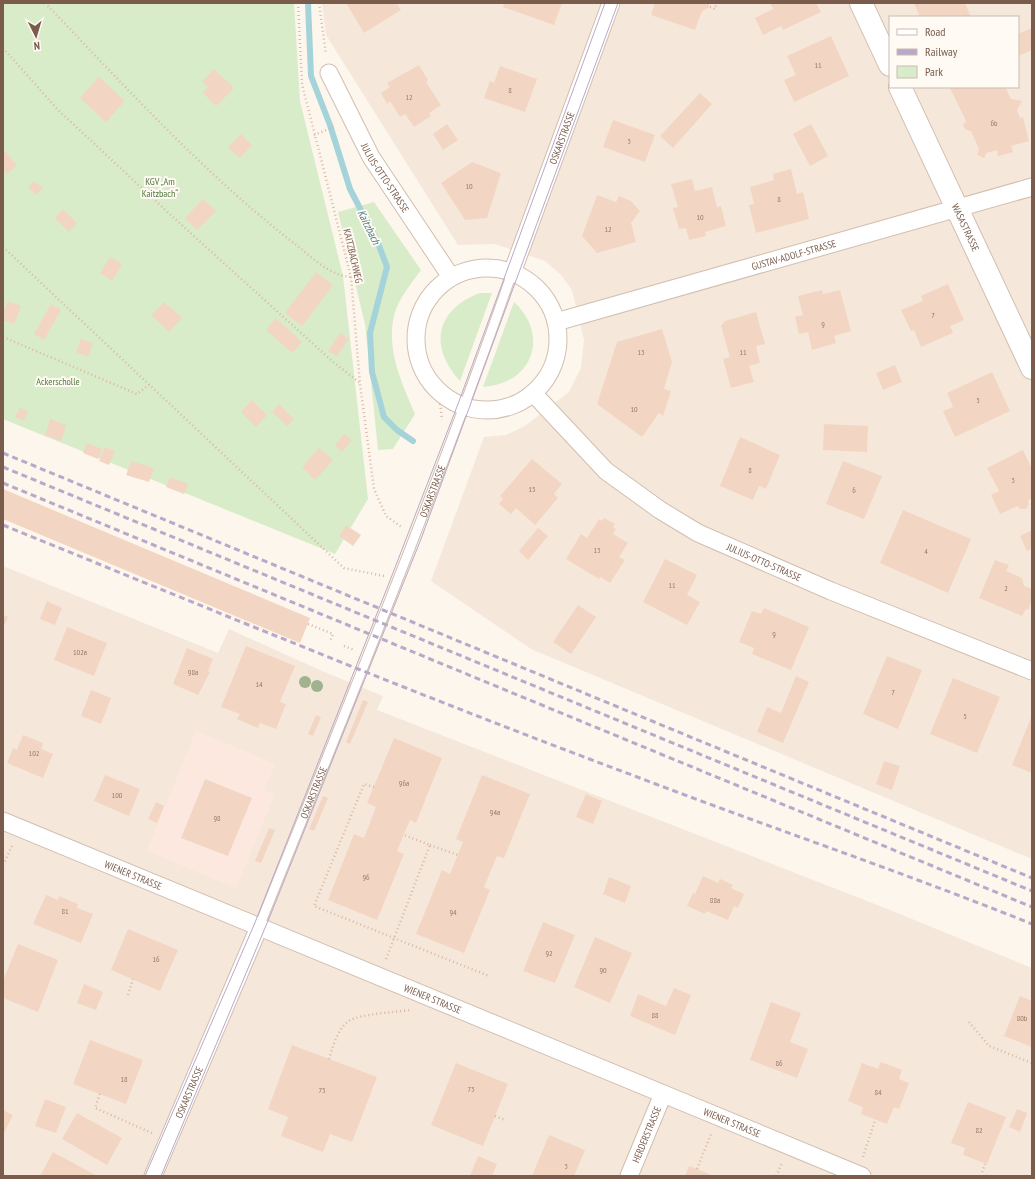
<svg xmlns="http://www.w3.org/2000/svg" width="1035" height="1179" font-family="'PT Sans Narrow',sans-serif">
  <style>
    .residential { fill: #f5e8da; fill-rule: evenodd }
    .commercial { fill: #fde8e0 }
    .green { fill: #d8ecc9 }
    .lines { fill: none; stroke-linecap: round; stroke-linejoin: round }
    .stream { stroke: #a5d3da; stroke-width: 6 }
    .building { fill: #f3d5c3 }
    .service-casing { stroke: #d1beb0; stroke-width: 11 }
    .minor-casing { stroke: #d1beb0; stroke-width: 19 }
    .tertiary-casing { stroke: #d1beb0; stroke-width: 24 }
    .path { stroke: #d9b8a5; stroke-width: 2.5; stroke-dasharray: 1 3; stroke-linecap: butt }
    .service { stroke: #fff; stroke-width: 9 }
    .minor { stroke: #fff; stroke-width: 17 }
    .tertiary { stroke: #fff; stroke-width: 22 }
    .tram { stroke: #b9a8c9; stroke-width: 1 }
    .rail { stroke: #b9a8c9; stroke-width: 3; stroke-dasharray: 6 4; stroke-linecap: butt }
    .tree { fill: #a0b28e }
    .labels { text-anchor: middle; dominant-baseline: central; stroke-width: 4; stroke-linejoin: round; paint-order: stroke }
    .number-label { font-size: 8px; fill: #987a6a }
    .street-label { font-size: 10px; fill: #7a5c4d; stroke: #fffaf3 }
    .park-label { font-size: 10px; fill: #537a41; stroke: #fffaf3 }
    .water-label { font-size: 11px; font-style: italic; fill: #437c86; stroke: #fffaf3 }
  </style>
  <rect width="100%" height="100%" fill="#fdf6ec"/>
  <!-- residential -->
  <path class="residential" d="M322,3H1032V859L531,649L431,581L484,437L506,435L525,426L569,392L581,368L584,340L572,290L561,275L545,261L495,244L458,245L326,35ZM890,17H1018V87H890Z
    M3,566L218,653L229,629L322,671L383,696L377,710L885,908L1032,968V1176H3Z"/>
  <!-- commercial -->
  <path class="commercial" d="M196,731L275,764L264,790L275,794L236,888L147,851Z"/>
  <!-- green -->
  <path class="green" d="M3,3H294L300,101L343,276L368,499L335,554L3,419Z
    M374,202L421,270C411,284 398,299 394,316C386,350 402,383 415,414L393,449L378,450L365,324L338,212Z
    M480,293H492L460,381C428,347 436,309 480,293Z
    M514,302C550,335 533,384 483,387Z"/>
  <g class="lines">
    <!-- stream -->
    <path class="stream" d="M308,3L311,76L330,125L350,189L378,243L387,267L370,333L372,372L384,417L397,430L413,441"/>
  </g>
  <!-- building -->
  <path class="building" d="M346,3H396L401,10L364,33Z
    M504,3H562L554,25L503,7Z
    M655,3H708L710,7L702,11L695,30L651,15Z
    M770,3H816L821,12L783,30L781,26L763,35L755,18L773,9Z
    M914,3H965L971,17H916L919,15Z
    M1032,28V50L1018,56V34Z
    M831,36L849,76L794,102L784,80L796,75L787,56Z
    M419,65L428,80L426,82L441,105L429,113L431,116L414,127L405,114L400,117L390,101L387,104L381,93L390,87L387,83Z
    M500,66L537,79L525,112L484,98L490,81L494,83Z
    M214,69L234,88L216,106L203,93L208,87L202,82Z
    M99,77L125,101L106,122L80,98Z
    M952,87H1005L1011,99L1022,101L1017,110L1020,118L1023,117L1029,141L1011,146L1013,152L998,156L997,150L986,153L984,158L977,155L979,149L971,131L966,130L963,125L966,121L950,88Z
    M700,93L712,104L673,148L660,136Z
    M613,120L655,135L645,162L603,147Z
    M447,124L458,140L443,150L433,134Z
    M811,124L828,156L810,166L793,134Z
    M241,134L252,145L240,158L228,147Z
    M3,149L17,165L7,174L3,169Z
    M472,162L501,173L487,218L465,220L441,183Z
    M791,169L797,194L803,192L809,219L756,233L749,205L754,204L750,187L774,180L773,174Z
    M692,179L695,191L712,187L717,207L721,206L726,226L705,232L706,236L689,240L686,228L679,229L673,208L678,207L671,184Z
    M34,181L43,188L36,195L28,187Z
    M597,195L616,202L619,196L631,201L640,211L631,223L636,242L597,253L582,236Z
    M203,199L216,211L197,230L185,218Z
    M63,209L77,223L69,232L55,218Z
    M110,257L122,264L112,281L100,273Z
    M316,272L333,285L302,326L285,313Z
    M948,284L964,320L950,326L953,333L921,347L914,330L911,331L901,310L923,301L921,296Z
    M822,290L823,294L840,290L851,331L834,336L836,343L812,350L808,332L799,334L795,317L803,315L798,296Z
    M8,301L21,306L14,324L3,320V312Z
    M164,302L182,318L169,332L151,315Z
    M51,304L61,310L44,340L34,334Z
    M756,312L765,344L756,346L760,363L749,366L754,382L731,388L723,359L730,357L721,326L725,321Z
    M276,318L302,342L292,353L266,330Z
    M662,329L672,362L664,389L671,391L663,416L659,413L642,437L597,404L617,342Z
    M340,333L349,339L337,356L328,351Z
    M81,339L93,343L88,357L76,352Z
    M895,365L902,382L883,390L876,373Z
    M992,372L1010,411L955,437L943,411L953,407L947,393Z
    M252,400L267,415L256,427L241,412Z
    M279,404L294,419L287,426L272,412Z
    M20,408L28,411L24,421L15,417Z
    M50,419L66,425L61,441L45,435Z
    M824,424L868,426L867,452L823,450Z
    M344,434L352,440L342,452L335,445Z
    M740,437L780,455L766,489L759,486L753,500L720,486Z
    M87,443L102,449L98,459L83,453Z
    M105,447L115,451L109,465L99,461Z
    M319,448L333,460L315,480L302,467Z
    M1023,450L1032,469V499L1028,500L1029,504L1026,509H1020L1018,506L1000,514L991,495L999,491L987,468Z
    M532,459L562,484L554,494L558,498L535,525L516,508L511,514L499,504L503,499L500,496Z
    M131,461L154,468L149,482L126,475Z
    M843,461L882,476L864,519L826,504Z
    M170,477L188,484L184,494L166,487Z
    M3,489L310,618L300,643L3,519Z
    M903,510L971,539L948,593L880,563Z
    M604,518L615,524L613,527L616,529L613,534L628,543L619,557L625,560L610,583L601,577L599,579L566,559L581,534L587,538L599,519L602,521Z
    M346,525L361,535L353,546L339,536Z
    M538,528L548,536L528,560L519,551Z
    M1032,530V549L1027,551L1020,536Z
    M665,559L697,575L687,595L700,602L687,625L643,602Z
    M995,560L1009,565L1006,571L1022,578L1024,586L1032,589V600L1028,610L1026,609L1022,616L979,598Z
    M47,601L62,608L55,625L40,619Z
    M578,605L596,617L571,654L553,642Z
    M764,608L809,627L791,670L752,654L754,648L739,642L752,611L761,614Z
    M3,615L8,617L3,628Z
    M67,627L107,643L94,676L54,660Z
    M246,646L295,666L280,702L286,704L276,729L260,723L258,728L237,719L240,714L221,707Z
    M187,648L213,659L208,671L210,672L198,695L173,684Z
    M887,656L922,670L898,729L863,714Z
    M796,676L809,682L783,743L757,732L767,707L781,713Z
    M953,678L1000,697L977,753L930,734Z
    M91,690L111,698L101,724L81,716Z
    M363,700L368,702L350,744L346,742Z
    M316,715L321,717L313,736L308,734Z
    M1032,715V773L1012,765Z
    M23,735L43,743L41,749L53,754L43,778L7,763L13,748L17,750Z
    M394,738L442,758L416,823L410,820L397,851L404,854L377,920L328,900L354,834L364,838L376,807L367,803Z
    M884,761L900,766L892,790L876,784Z
    M105,775L140,789L129,816L94,801Z
    M482,775L530,794L504,858L497,856L484,887L490,890L464,953L416,934L442,870L450,874L463,842L456,839Z
    M205,779L252,798L228,856L181,838Z
    M586,794L602,801L593,824L576,817Z
    M323,796L328,798L314,831L309,829Z
    M156,802L164,806L157,823L148,819Z
    M269,828L275,830L261,863L255,861Z
    M703,876L718,883L720,879L733,885L731,888L744,894L738,908L734,906L728,920L706,911L705,914L687,906L693,893L695,894Z
    M609,877L631,886L625,903L603,894Z
    M46,895L58,900L59,896L78,904L77,908L93,914L81,943L33,924Z
    M543,922L575,935L555,983L523,971Z
    M128,929L178,950L160,991L111,970Z
    M595,937L632,953L610,1003L574,987Z
    M18,944L58,960L38,1012L3,998V981Z
    M84,984L103,992L96,1010L77,1003Z
    M674,988L691,995L675,1035L630,1016L638,994L666,1006Z
    M1020,996L1032,1001V1047L1004,1036Z
    M771,1002L801,1013L790,1042L808,1049L797,1078L750,1060Z
    M90,1040L143,1060L126,1104L73,1084Z
    M292,1045L377,1077L352,1142L330,1134L323,1152L281,1136L288,1117L268,1109Z
    M881,1062L902,1070L899,1079L909,1083L899,1109L894,1107L887,1124L861,1114L863,1107L848,1101L862,1063L878,1069Z
    M456,1063L508,1084L483,1146L431,1125Z
    M45,1099L66,1107L56,1133L35,1126Z
    M968,1102L1006,1117L987,1164L963,1155L965,1148L951,1143Z
    M1017,1109L1027,1113L1020,1132L1009,1127Z
    M3,1110L13,1115L3,1135Z
    M77,1113L122,1138L107,1165L62,1139Z
    M549,1135L585,1150L574,1176H532Z
    M53,1152L97,1176H40Z
    M478,1156L497,1164L492,1176H470Z
    M689,1166L697,1169L714,1176H685Z"/>
  <g class="lines">
    <!-- service casing -->
    <g class="service-casing">
      <g id="service">
        <path id="s1" d="M259,927C346,710 435,494 512,273"/>
      </g>
    </g>
    <!-- minor casing -->
    <g class="minor-casing">
      <g id="minor">
        <path id="s2" d="M329,73L371,157L451,277"/>
        <circle cx="487" cy="339" r="71"/>
        <path id="s3" d="M512,273L611,3"/>
        <path id="s4" d="M556,322L1032,187"/>
        <path id="s5" d="M533,393L606,471L660,510L698,533L831,591L1032,671"/>
        <path id="s6" d="M3,821L862,1176"/>
        <path id="s7" d="M153,1176L259,927"/>
        <path id="s8" d="M629,1176L663,1094"/>
      </g>
    </g>
    <!-- tertiary casing -->
    <g class="tertiary-casing">
      <g id="tertiary">
        <path d="M861,3L890,65"/>
        <path id="s9" d="M900,87L1032,368"/>
      </g>
    </g>
    <!-- path -->
    <path class="path" d="M45,3C125,86 203,173 295,244C312,257 328,275 351,277
      M298,3L302,84L351,277L360,384L374,489L386,516L403,528
      M319,3L326,54
      M710,7L715,9L717,3
      M3,48L58,110L174,218L332,361L360,383
      M314,135L334,127
      M3,247L344,568L384,576
      M3,337L137,394L149,385
      M439,392L442,420
      M308,624L333,634L330,641
      M344,646L355,650
      M374,787L364,784L314,906L489,976
      M430,845L458,855
      M3,865L12,846
      M386,959L430,845L404,835
      M128,995L133,979
      M969,1022L989,1046L1032,1063
      M329,1059C333,1047 337,1029 349,1021C360,1014 396,1012 410,1010
      M100,1094L95,1108L152,1133
      M495,1116L505,1120
      M863,1157L875,1120
      M697,1169L711,1134
      M776,1176L782,1163
      M981,1176L985,1164"/>
    <!-- service -->
    <use href="#service" class="service"/>
    <!-- minor -->
    <use href="#minor" class="minor"/>
    <!-- tertiary -->
    <use href="#tertiary" class="tertiary"/>
    <!-- tram -->
    <path class="tram" d="M145,1176L254,925L391,578L458,404L605,3
      M161,1176L270,916L421,539L618,3"/>
    <!-- rail -->
    <path class="rail" d="M3,453L1032,878
      M3,467L1032,891
      M3,483L1032,907
      M3,525C212,610 420,696 632,775C765,826 900,871 1032,924"/>
  </g>
  <!-- trees -->
  <g class="tree">
    <circle cx="305" cy="682" r="6"/>
    <circle cx="317" cy="686" r="6"/>
  </g>
  <g class="labels">
    <!-- number labels -->
    <g class="number-label">
      <text x="818" y="65">11</text>
      <text x="510" y="90">8</text>
      <text x="409" y="97">12</text>
      <text x="994" y="123">6b</text>
      <text x="629" y="141">3</text>
      <text x="469" y="186">10</text>
      <text x="779" y="199">8</text>
      <text x="700" y="217">10</text>
      <text x="608" y="229">12</text>
      <text x="933" y="315">7</text>
      <text x="823" y="324">9</text>
      <text x="641" y="352">13</text>
      <text x="743" y="352">11</text>
      <text x="978" y="400">5</text>
      <text x="634" y="409">10</text>
      <text x="750" y="470">8</text>
      <text x="1013" y="480">3</text>
      <text x="532" y="489">15</text>
      <text x="854" y="490">6</text>
      <text x="597" y="550">13</text>
      <text x="926" y="551">4</text>
      <text x="672" y="585">11</text>
      <text x="1006" y="588">2</text>
      <text x="774" y="634">9</text>
      <text x="80" y="652">102a</text>
      <text x="193" y="672">98a</text>
      <text x="259" y="684">14</text>
      <text x="893" y="692">7</text>
      <text x="965" y="716">5</text>
      <text x="34" y="753">102</text>
      <text x="404" y="783">96a</text>
      <text x="117" y="795">100</text>
      <text x="495" y="812">94a</text>
      <text x="217" y="818">98</text>
      <text x="366" y="877">96</text>
      <text x="715" y="900">88a</text>
      <text x="65" y="911">81</text>
      <text x="453" y="912">94</text>
      <text x="549" y="953">92</text>
      <text x="156" y="959">16</text>
      <text x="603" y="970">90</text>
      <text x="655" y="1015">88</text>
      <text x="1022" y="1018">80b</text>
      <text x="779" y="1063">86</text>
      <text x="124" y="1079">18</text>
      <text x="471" y="1089">73</text>
      <text x="322" y="1090">75</text>
      <text x="878" y="1092">84</text>
      <text x="979" y="1130">82</text>
      <text x="566" y="1166">3</text>
    </g>
    <!-- street labels -->
    <g class="street-label">
      <text stroke="none"><textPath href="#s3" startOffset="144">OSKARSTRASSE</textPath></text>
      <text stroke="none"><textPath href="#s2" startOffset="119">JULIUS-OTTO-STRASSE</textPath></text>
      <text stroke="none"><textPath href="#s9" startOffset="155">WASASTRASSE</textPath></text>
      <text stroke="none"><textPath href="#s4" startOffset="247">GUSTAV-ADOLF-STRASSE</textPath></text>
      <text transform="translate(353 256) rotate(77)">KAITZBACHWEG</text>
      <text stroke="none"><textPath href="#s1" startOffset="469">OSKARSTRASSE</textPath></text>
      <text stroke="none"><textPath href="#s5" startOffset="290">JULIUS-OTTO-STRASSE</textPath></text>
      <text stroke="none"><textPath href="#s1" startOffset="145">OSKARSTRASSE</textPath></text>
      <text stroke="none"><textPath href="#s6" startOffset="141">WIENER STRASSE</textPath></text>
      <text stroke="none"><textPath href="#s6" startOffset="465">WIENER STRASSE</textPath></text>
      <text stroke="none"><textPath href="#s7" startOffset="91">OSKARSTRASSE</textPath></text>
      <text stroke="none"><textPath href="#s6" startOffset="789">WIENER STRASSE</textPath></text>
      <text stroke="none"><textPath href="#s8" startOffset="45">HERDERSTRASSE</textPath></text>
    </g>
    <!-- park labels -->
    <g class="park-label">
      <text x="160" y="181">KGV „Am<tspan x="160" dy="12">Kaitzbach“</tspan></text>
      <text x="58" y="381">Ackerscholle</text>
    </g>
    <!-- water labels -->
    <g class="water-label">
      <text transform="translate(369 227) rotate(64)">Kaitzbach</text>
    </g>
  </g>
  <!-- border -->
  <rect width="1035" height="1179" fill="none" stroke="#7a5c4d" stroke-width="8"/>
  <!-- legend -->
  <rect x="889" y="16" width="130" height="72" fill="#fffaf3" stroke="#cabbb1"/>
  <rect x="897" y="29" width="20" height="6" fill="#ffffff" stroke="#cabbb1"/>
  <text x="925" y="36" font-size="12" fill="#7a5c4d">Road</text>
  <rect x="897" y="49" width="20" height="6" fill="#b9a8c9" stroke="#cabbb1"/>
  <text x="925" y="56" font-size="12" fill="#7a5c4d">Railway</text>
  <rect x="897" y="66" width="20" height="12" fill="#d8ecc9" stroke="#cabbb1"/>
  <text x="925" y="76" font-size="12" fill="#7a5c4d">Park</text>
  <!-- north arrow -->
  <g transform="translate(36 36) rotate(175)" stroke="#fffaf3" stroke-width="3" paint-order="stroke">
  <path d="M0-3L7 15L0 10L-7 15Z" fill="#7a5c4d"/>
  <text y="-6" font-size="11" font-weight="bold" text-anchor="middle" fill="#7a5c4d">N</text>
  </g>
</svg>
